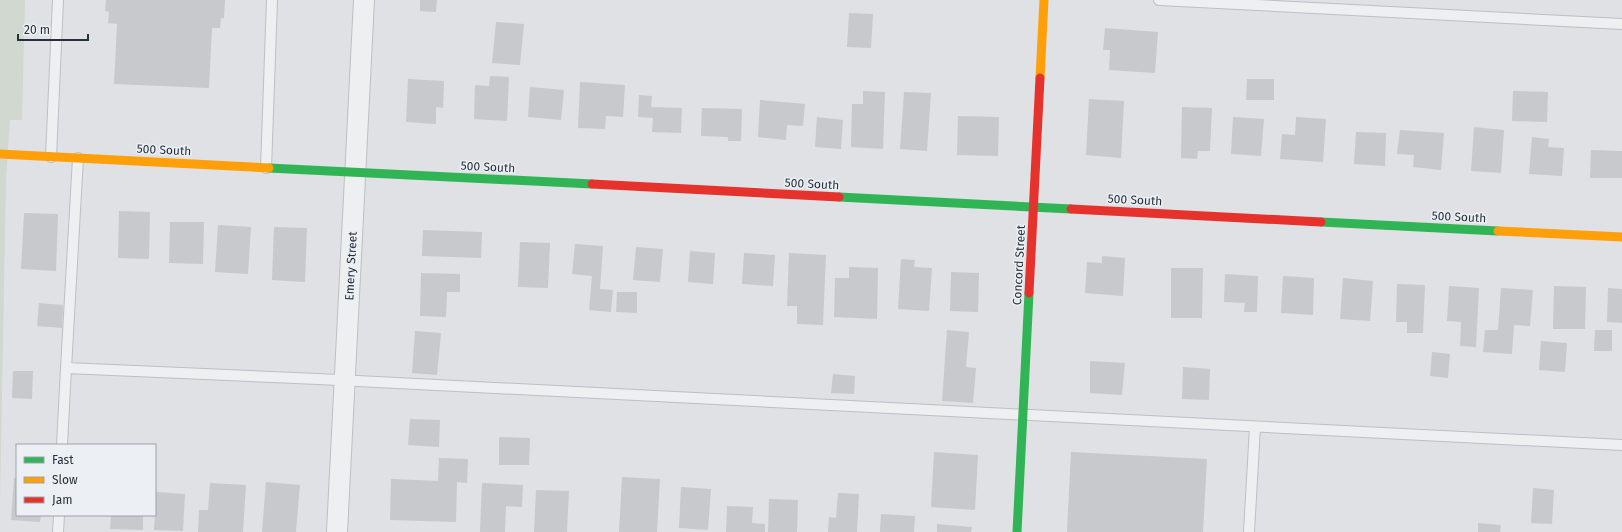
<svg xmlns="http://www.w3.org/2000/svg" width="1622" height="532" font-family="'Fira Sans',sans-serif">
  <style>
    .green { fill: #d0d8cf }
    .building { fill: #c7c9cc }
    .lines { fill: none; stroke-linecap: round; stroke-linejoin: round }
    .lane-casing { stroke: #bdbfc2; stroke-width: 12 }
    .street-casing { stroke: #bdbfc2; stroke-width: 22 }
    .lane { stroke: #eeeff1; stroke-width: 10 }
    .street { stroke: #eeeff1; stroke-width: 20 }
    .fast { stroke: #30b455; stroke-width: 9 }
    .slow { stroke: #ff9f0a; stroke-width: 9 }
    .jam { stroke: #e5322d; stroke-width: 9 }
    .labels { text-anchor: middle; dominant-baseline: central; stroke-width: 3; stroke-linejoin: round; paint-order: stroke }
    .street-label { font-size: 12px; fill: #27303c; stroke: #ecf0f4 }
  </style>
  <rect width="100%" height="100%" fill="#dfe1e4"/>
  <!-- green -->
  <path class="green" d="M0,0H25L22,120H10L6,179L0,502Z"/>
  <!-- building -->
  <path class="building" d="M106,0H225L224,18H221L220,28H212L209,88L114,84L117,24L108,23L109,12L105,11Z
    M420,0H437L436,12L420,11Z
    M849,13L873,14L871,48L847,47Z
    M496,22L524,24L520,65L492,63Z
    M1105,28L1158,32L1155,73L1109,70L1110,50H1103Z
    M490,76L509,77L507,121L474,119L475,85L489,86Z
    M408,79L444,81L443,108L436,107V124L406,122Z
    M1247,79H1274V100H1246Z
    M580,82L625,85L623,117L606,116L605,129L578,128Z
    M530,87L564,90L561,120L528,117Z
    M863,91L885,92L883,149L851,147L852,104H863Z
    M1513,91L1548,92L1547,122L1512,121Z
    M904,92L931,93L927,151L900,149Z
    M639,95L652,96L651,107L682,108L681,133L652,132L653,118L638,117Z
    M1089,99L1124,101L1121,158L1086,155Z
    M760,100L805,104L803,126L787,125L786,140L758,137Z
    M1182,107L1212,108L1210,151H1198L1197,159L1181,158Z
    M702,108L742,109L741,141H728V137L701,136Z
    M958,116L999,117L998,156L957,155Z
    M817,117L843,120L841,149L815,147Z
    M1233,117L1264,119L1261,156L1231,154Z
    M1296,117L1326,119L1323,162L1280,159L1282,134L1295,135Z
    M1474,127L1504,130L1501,173L1471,171Z
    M1400,130L1444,133L1441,170L1413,167L1414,155L1397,154Z
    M1356,132L1386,133L1385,166L1354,164Z
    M1532,137L1549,139L1548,147L1564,148L1562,176L1529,174Z
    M1591,150L1622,151V178H1590Z
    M119,211L150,212L149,259L118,258Z
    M24,213L58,214L56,271L21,269Z
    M170,222H204L203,264L169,263Z
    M218,225L251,227L248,274L215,272Z
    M274,227L307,228L305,282L272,280Z
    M423,230L482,232L481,258L422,256Z
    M520,242L550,243L548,288L518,287Z
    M575,244L603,246L600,289L613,290L611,312L589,310L592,276L572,274Z
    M636,247L663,249L660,282L633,280Z
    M690,251L715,253L713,284L688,282Z
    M744,253L775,255L773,286L742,284Z
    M789,253L826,255L823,325L797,324V306H787Z
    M1102,256L1125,258L1123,296L1085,293L1087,262L1102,263Z
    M901,259L915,260L914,267L932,268L929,311L898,309Z
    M849,267L878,268L877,319L834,317L835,278H849Z
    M1171,268H1203L1202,318H1171Z
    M951,272L979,273L978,312L950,311Z
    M421,273L460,274V292H447L446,317L420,316Z
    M1225,274L1258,276L1257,312H1244L1245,303L1224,302Z
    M1283,276L1314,278L1313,315L1281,313Z
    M1343,278L1373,281L1370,321L1340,319Z
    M1397,284L1425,285L1423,333H1407V322H1396Z
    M1449,286L1479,288L1476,347L1460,346L1461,322L1447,321Z
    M1554,286L1586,287L1585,329H1553Z
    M1501,288L1533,290L1530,326L1514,325L1512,354L1483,352L1485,330H1498Z
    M1608,288L1622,289V323L1607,322Z
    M617,292H637V313L616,312Z
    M39,303L63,305L62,328L37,326Z
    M947,330L969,332L966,367L976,368L973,403L942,401Z
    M1595,330H1612V351H1594Z
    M415,331L441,333L437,375L412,373Z
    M1541,341L1567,343L1565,372L1539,370Z
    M1432,352L1450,354L1448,378L1430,376Z
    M1090,361L1125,363L1122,395L1090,393Z
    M1183,367L1210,369L1209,400L1182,399Z
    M13,371H33L32,399L12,398Z
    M833,374L855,376L854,394L831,393Z
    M410,419L440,420L439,447L408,445Z
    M499,437L530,438L529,465H499Z
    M934,452L978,455L975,510L931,507Z
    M1071,452L1207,459L1203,532H1067Z
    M439,458L468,459L467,483L457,482L456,522L390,520L391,479L438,481Z
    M622,477L660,479L657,532H619Z
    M14,478H17V515H41L40,522L11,520Z
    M266,482L300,485L296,532H262Z
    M210,483L246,485L243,532H198L199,510H208Z
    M482,483L523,485L522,507L506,506L505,532H480Z
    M681,487L711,489L708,530L679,528Z
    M1533,488L1554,490L1552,524L1531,523Z
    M536,490L569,491L567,532H534Z
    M156,492L185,494L183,531L154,530Z
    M838,493L859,494L857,532H828L829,517L836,518Z
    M769,499L798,500L797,532H768Z
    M727,506L753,507L752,523L765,524V532H726Z
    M881,514L915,516L914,532H880Z
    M111,515H143V530L110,529Z
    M1478,523L1501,525L1500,532H1478Z
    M937,524L972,527L971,532H937Z"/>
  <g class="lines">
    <!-- lane casing -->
    <g class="lane-casing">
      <path id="lane" d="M1159,0L1622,24
        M51,157L58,0
        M266,168L272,0
        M66,368L78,158
        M62,445L66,368L318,379L1622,445
        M58,532L59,515
        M1249,532L1255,427"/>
    </g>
    <!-- street casing -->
    <g class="street-casing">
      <path id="street" d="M337,532L364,0"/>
    </g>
    <!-- lane -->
    <use href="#lane" class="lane"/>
    <!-- street -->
    <use href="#street" class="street"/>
    <!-- fast -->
    <path class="fast" d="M269,168L592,184
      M839,197L1071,209
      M1321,222L1498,231
      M1017,532L1029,293"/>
    <!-- slow -->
    <path class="slow" d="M1040,78L1044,0
      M0,154L269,168
      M1498,231L1622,237"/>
    <!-- jam -->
    <path class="jam" d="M592,184L839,197
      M1071,209L1321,222
      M1029,293L1040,78"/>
  </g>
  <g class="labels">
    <!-- street labels -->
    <g class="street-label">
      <text transform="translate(164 150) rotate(3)">500 South</text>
      <text transform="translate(488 167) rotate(3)">500 South</text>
      <text transform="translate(812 184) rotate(3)">500 South</text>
      <text transform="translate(1135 200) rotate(3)">500 South</text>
      <text transform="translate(1459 217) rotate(3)">500 South</text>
      <text transform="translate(1019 265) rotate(-87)">Concord Street</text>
      <text transform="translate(351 266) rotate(-87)">Emery Street</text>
    </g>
  </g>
  <!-- legend -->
  <rect x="16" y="444" width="140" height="72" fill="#ecf0f4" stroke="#9da3aa"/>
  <rect x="24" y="457" width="20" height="6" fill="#30b455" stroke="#9da3aa"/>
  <text x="52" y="464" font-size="12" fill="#27303c">Fast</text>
  <rect x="24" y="477" width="20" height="6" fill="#ff9f0a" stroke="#9da3aa"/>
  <text x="52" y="484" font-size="12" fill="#27303c">Slow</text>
  <rect x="24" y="497" width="20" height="6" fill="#e5322d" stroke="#9da3aa"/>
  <text x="52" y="504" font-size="12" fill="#27303c">Jam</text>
  <!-- scale -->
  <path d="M18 34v6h70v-6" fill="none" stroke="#27303c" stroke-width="2"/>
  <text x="24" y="34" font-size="12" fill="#27303c" stroke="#ecf0f4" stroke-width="3" paint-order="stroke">20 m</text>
</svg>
